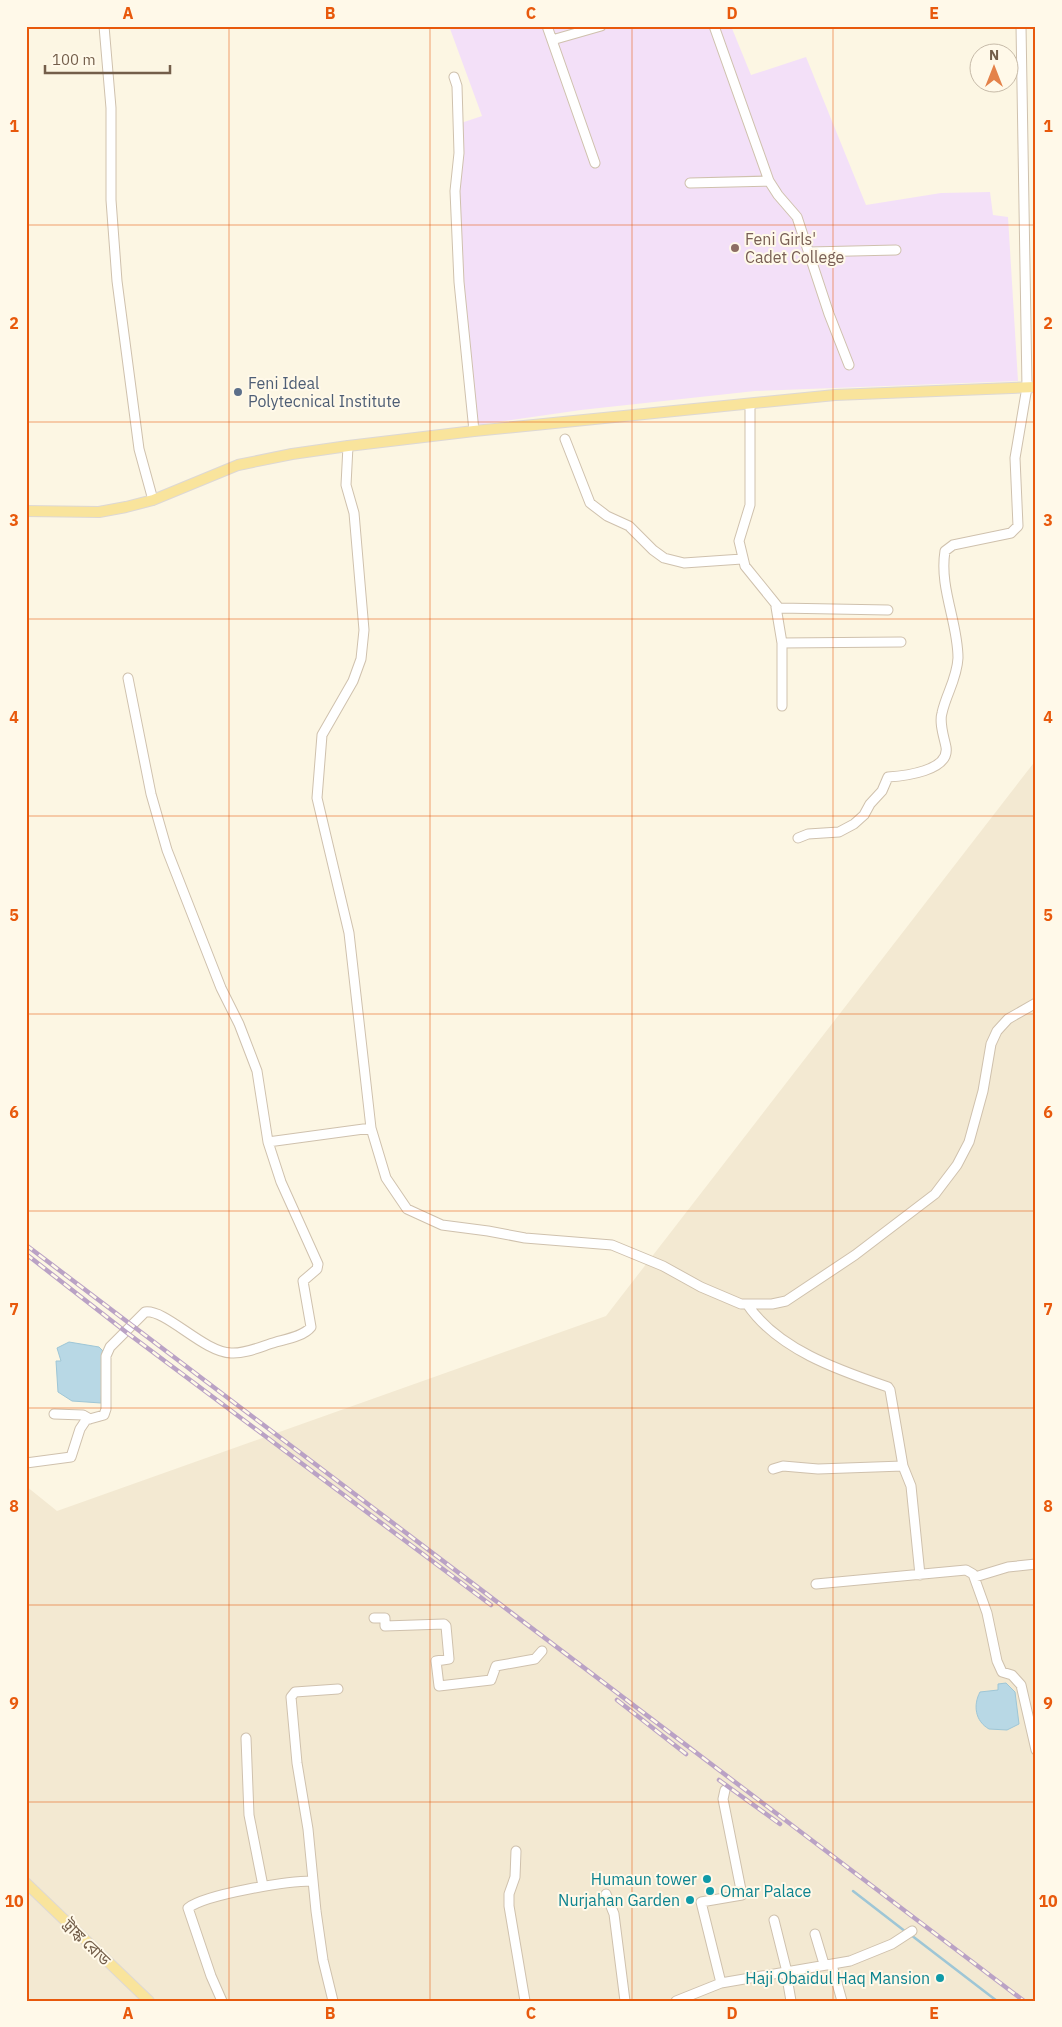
<svg xmlns="http://www.w3.org/2000/svg" width="1062" height="2027" font-family="'IBM Plex Sans','Noto Sans Bengali',sans-serif">
  <style>
    .residential { fill: #f3e9d2 }
    .education { fill: #f3e0f8 }
    .water { fill: #b8d8e5; stroke: #9ec6d6 }
    .lines { fill: none; stroke-linecap: round; stroke-linejoin: round }
    .stream { stroke: #9ec6d6; stroke-width: 2.5 }
    .minor-casing { stroke: #cfc1ad; stroke-width: 11 }
    .major-casing { stroke: #ddd8d4; stroke-width: 12 }
    .minor { stroke: #fff; stroke-width: 9 }
    .major { stroke: #f9e49c; stroke-width: 10 }
    .rail-casing { stroke: #baa2c5; stroke-width: 4.5 }
    .rail { stroke: #fff9e9; stroke-width: 2.5; stroke-dasharray: 8; stroke-linecap: butt }
    .grid { fill: none; stroke: #e8590c; stroke-width: 1; stroke-opacity: 0.55 }
    .education-dot { fill: #8d6e63; stroke: #fff9e9; stroke-width: 2 }
    .service-dot { fill: #5c6f8a; stroke: #fff9e9; stroke-width: 2 }
    .culture-dot { fill: #0f9aa8; stroke: #fff9e9; stroke-width: 2 }
    .labels { text-anchor: middle; dominant-baseline: central; stroke-width: 4; stroke-linejoin: round; paint-order: stroke }
    .education-label { font-size: 16px; fill: #785e54; stroke: #fff9e9; text-anchor: start }
    .service-label { font-size: 16px; fill: #4e5e75; stroke: #fff9e9; text-anchor: start }
    .culture-label { font-size: 16px; fill: #0d838f; stroke: #fff9e9; text-anchor: end }
    .street-label { font-size: 16px; fill: #735e4a; stroke: #fff9e9 }
    .neatline { fill: none; stroke: #e8590c; stroke-width: 2 }
    .grid-label { font-size: 16px; text-anchor: middle; font-weight: bold; fill: #e8590c }
  </style>
  <rect width="100%" height="100%" fill="#fcf6e3"/>
  <!-- residential -->
  <path class="residential" d="M1036,760V2001H26V1486L57,1511L606,1316Z"/>
  <!-- education -->
  <path class="education" d="M449,26H731L751,75L806,57L866,205L941,193L990,192L993,215L1008,217L1018,381L755,391L581,410L476,425L460,279L455,125L482,116Z"/>
  <!-- water -->
  <path class="water" d="M69,1342L99,1347L104,1352L101,1403L72,1401L58,1392L56,1361H61L57,1348Z
    M1006,1683L1015,1692L1019,1724L1007,1730L989,1729C975,1721 973,1705 980,1692L998,1690V1684Z"/>
  <g class="lines">
    <!-- stream -->
    <path class="stream" d="M853,1891L906,1932
      M911,1935L997,2001"/>
    <!-- minor casing -->
    <g class="minor-casing">
      <path id="minor" d="M104,26L111,108V200L117,281L139,449L153,500
        M547,26L595,163
        M714,26L769,181L778,195L797,217L829,314L849,365
        M552,40L601,26
        M454,77L457,86L459,153L455,191L459,282L474,431
        M690,183L769,181
        M809,252L896,250
        M750,404V505L739,541L745,566L779,608L888,610
        M565,439L590,503L607,516L629,526L653,550L664,558L684,563L742,559
        M348,446L346,485L354,513L364,630L361,659L353,681L322,735L317,798L349,933L371,1128L386,1178L407,1209L442,1225L488,1231L525,1238L612,1245L663,1266L701,1287L741,1304H772L786,1301L855,1255L935,1194L957,1165L969,1142L983,1091L991,1044L997,1031L1008,1019L1036,1003
        M776,607L782,643V706
        M782,643L901,642
        M798,838L808,834L839,832L854,824L864,815L870,804L882,791L888,777C904,776 950,771 946,747C944,737 939,723 942,713C946,694 957,679 958,658C958,622 939,588 945,551L953,545L1011,533L1018,526L1015,458L1027,387L1021,26
        M268,1142L371,1128
        M747,1304C777,1349 838,1370 888,1387L890,1390L903,1466L911,1486L920,1575
        M54,1414L83,1415L90,1419
        M26,1463L71,1457L80,1429L86,1420L104,1415L106,1409V1356L110,1347L145,1312C166,1309 203,1352 231,1353C246,1354 262,1346 276,1342C287,1339 304,1336 311,1327L303,1281L317,1269L318,1264L281,1182L268,1142L257,1071L239,1024L221,988L167,850L151,794L128,678
        M773,1469L783,1466L818,1469L903,1466
        M975,1577L1008,1567L1036,1564
        M816,1584L966,1570L973,1574L987,1613L997,1661L1002,1672L1012,1675L1021,1685L1036,1750
        M374,1618H385V1626L444,1624L446,1626L449,1659L436,1661L439,1686L491,1680L496,1666L535,1659L542,1651
        M246,1738L249,1815L263,1886
        M516,1851L515,1877L509,1894V1906L525,2001
        M606,1894L614,1914L625,2001
        M774,1920L787,1972
        M815,1934L824,1964L832,1965L842,2001
        M786,1972L791,2001
        M721,1983L701,1902L742,1895L723,1799L725,1790
        M222,2001L211,1976L188,1908C206,1894 288,1881 312,1881
        M333,2001L323,1960L316,1911L308,1829L297,1763L291,1697L295,1692L338,1689
        M676,2001L721,1983L850,1961L892,1944L912,1931"/>
    </g>
    <!-- major casing -->
    <g class="major-casing">
      <path id="major" d="M26,511L99,512L126,507L153,500L238,465L292,454L348,446L474,431L835,395L1036,387
        M26,1883L149,2001"/>
    </g>
    <!-- minor -->
    <use href="#minor" class="minor"/>
    <!-- major -->
    <use href="#major" class="major"/>
    <!-- rail casing -->
    <g class="rail-casing">
      <path id="rail" d="M26,1245L1024,2001
        M26,1254L126,1332L491,1605
        M617,1700L686,1754
        M719,1780L780,1824"/>
    </g>
    <!-- rail -->
    <use href="#rail" class="rail"/>
  </g>
  <!-- grid -->
  <path class="grid" d="M229,26V2001M430,26V2001M632,26V2001M833,26V2001M26,225H1036M26,422H1036M26,619H1036M26,816H1036M26,1014H1036M26,1211H1036M26,1408H1036M26,1605H1036M26,1802H1036"/>
  <!-- markers -->
  <circle class="education-dot" cx="735" cy="248" r="5"/>
  <circle class="service-dot" cx="238" cy="392" r="5"/>
  <g class="culture-dot">
    <circle cx="707" cy="1879" r="5"/>
    <circle cx="710" cy="1891" r="5"/>
    <circle cx="690" cy="1900" r="5"/>
    <circle cx="940" cy="1978" r="5"/>
  </g>
  <g class="labels">
    <!-- education labels -->
    <g class="education-label">
      <text x="745" y="239">Feni Girls'<tspan x="745" dy="18">Cadet College</tspan></text>
    </g>
    <!-- service labels -->
    <g class="service-label">
      <text x="248" y="383">Feni Ideal<tspan x="248" dy="18">Polytecnical Institute</tspan></text>
    </g>
    <!-- culture labels -->
    <g class="culture-label">
      <text x="697" y="1879">Humaun tower</text>
      <text x="720" y="1891" text-anchor="start">Omar Palace</text>
      <text x="680" y="1900">Nurjahan Garden</text>
      <text x="930" y="1978">Haji Obaidul Haq Mansion</text>
    </g>
    <!-- street labels -->
    <g class="street-label">
      <text transform="translate(87 1942) rotate(44)">ট্রাঙ্ক রোড</text>
    </g>
  </g>
  <!-- border -->
  <rect width="1062" height="2027" fill="none" stroke="#fff9e9" stroke-width="55"/>
  <!-- north arrow -->
  <g transform="translate(994 68)"><circle r="24" fill="#fff9e9" stroke="#c7bba9"/>
  <path d="M0-4L9 19L0 12L-9 19Z" fill="#e4824a"/>
  <text y="-8" font-size="14" font-weight="bold" text-anchor="middle" fill="#735e4a">N</text>
  </g>
  <!-- scale -->
  <path d="M45 65v8h125v-8" fill="none" stroke="#735e4a" stroke-width="2.5"/>
  <text x="52" y="65" font-size="15" fill="#735e4a" stroke="#fff9e9" stroke-width="4" paint-order="stroke">100 m</text>
  <rect x="28" y="28" width="1006" height="1972" class="neatline"/>
  <g class="grid-label">
    <text x="128" y="19">A</text>
    <text x="330" y="19">B</text>
    <text x="531" y="19">C</text>
    <text x="732" y="19">D</text>
    <text x="934" y="19">E</text>
    <text x="14" y="132">1</text>
    <text x="1048" y="132">1</text>
    <text x="14" y="329">2</text>
    <text x="1048" y="329">2</text>
    <text x="14" y="526">3</text>
    <text x="1048" y="526">3</text>
    <text x="14" y="723">4</text>
    <text x="1048" y="723">4</text>
    <text x="14" y="921">5</text>
    <text x="1048" y="921">5</text>
    <text x="14" y="1118">6</text>
    <text x="1048" y="1118">6</text>
    <text x="14" y="1315">7</text>
    <text x="1048" y="1315">7</text>
    <text x="14" y="1512">8</text>
    <text x="1048" y="1512">8</text>
    <text x="14" y="1709">9</text>
    <text x="1048" y="1709">9</text>
    <text x="14" y="1907">10</text>
    <text x="1048" y="1907">10</text>
    <text x="128" y="2019">A</text>
    <text x="330" y="2019">B</text>
    <text x="531" y="2019">C</text>
    <text x="732" y="2019">D</text>
    <text x="934" y="2019">E</text>
  </g>
</svg>
